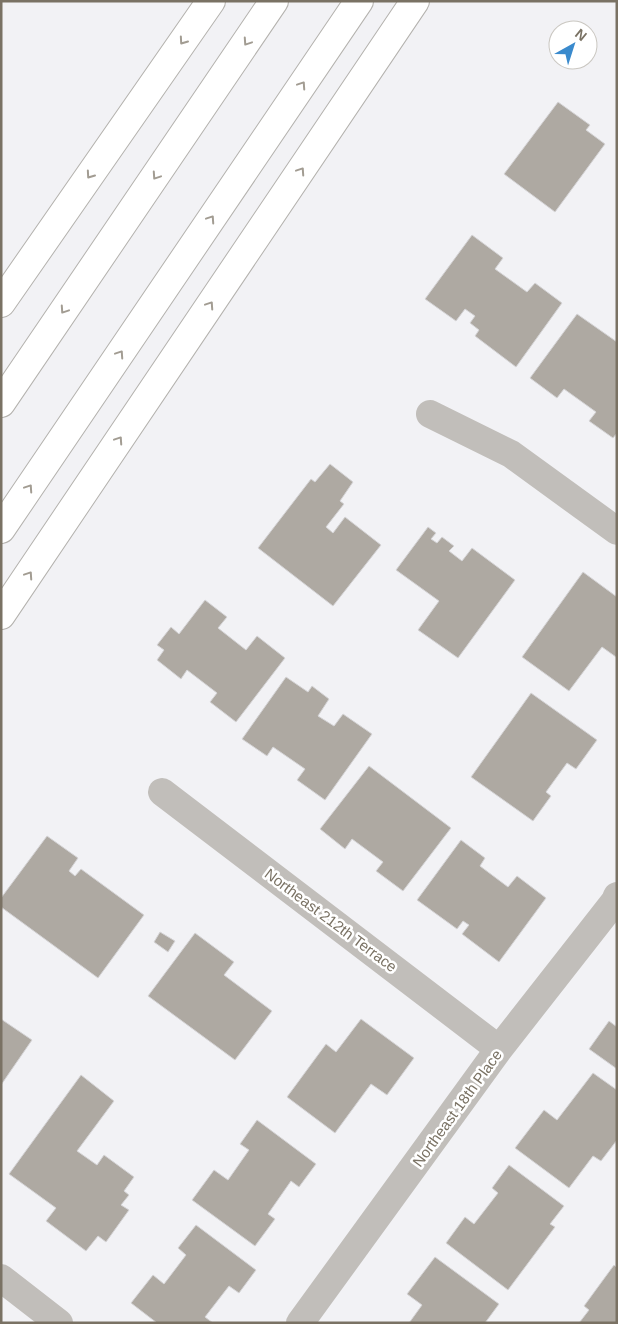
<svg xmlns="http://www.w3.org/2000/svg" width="618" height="1324" font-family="Arial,sans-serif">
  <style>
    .building { fill: #aea9a2; stroke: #d5d4d6 }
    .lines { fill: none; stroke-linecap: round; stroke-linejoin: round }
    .highway-casing { stroke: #b4b2ae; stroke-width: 30 }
    .minor { stroke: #c1beba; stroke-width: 28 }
    .highway { stroke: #fff; stroke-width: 28 }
    .oneway { stroke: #a29c92 }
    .labels { text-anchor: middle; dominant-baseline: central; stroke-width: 5; stroke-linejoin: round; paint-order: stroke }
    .street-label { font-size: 15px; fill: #7a7264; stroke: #fff }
  </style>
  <rect width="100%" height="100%" fill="#f2f2f5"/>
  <!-- building -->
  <path class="building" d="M558,102L590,125L586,130L605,144L555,212L504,174Z
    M472,235L503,258L495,269L527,292L535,283L562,303L516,367L475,336L479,330L470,323L475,316L465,309L456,321L425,299Z
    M577,314L617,342V433L613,438L589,421L596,412L564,389L557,398L530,378Z
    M330,464L353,482L340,501L344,504L326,527L333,533L345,517L381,545L333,606L258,548L311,479L315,482Z
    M428,527L436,533L431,539L437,543L442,537L454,546L449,551L462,561L472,548L515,580L458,658L418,630L439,601L396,570Z
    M583,572L617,597V656L616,657L602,647L569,691L522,657Z
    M205,600L227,617L218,628L246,650L257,636L285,658L236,722L210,702L217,693L187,670L181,679L157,660L164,650L157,645L171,627L179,634Z
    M286,677L308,692L312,686L329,699L318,716L334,726L343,714L372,734L325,800L297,780L305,769L273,747L267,756L242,739Z
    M531,693L597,740L576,769L567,763L546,792L551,796L533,821L471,777Z
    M369,766L451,828L403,891L376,871L383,862L352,839L345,849L320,829Z
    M47,836L78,858L69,871L75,876L81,869L144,915L98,978L1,907V898Z
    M461,840L485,858L480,866L508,887L517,876L546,898L499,962L462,934L469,925L463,921L457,929L417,900Z
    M160,932L175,941L168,952L154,942Z
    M195,933L234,962L224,975L272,1011L235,1060L148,996Z
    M1,1019L32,1040L1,1085Z
    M361,1019L414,1058L387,1095L371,1084L335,1133L287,1097L326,1044L336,1052Z
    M609,1021L617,1027V1069L589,1049Z
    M593,1073L617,1090V1140L601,1161L593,1156L569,1188L515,1148L544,1110L557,1120Z
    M81,1075L114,1101L77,1151L97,1165L104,1155L134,1177L124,1191L129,1195L121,1205L129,1210L106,1242L98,1236L86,1251L46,1221L56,1208L9,1174Z
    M257,1120L316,1164L299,1187L291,1181L268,1214L275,1219L255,1246L192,1200L214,1170L228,1180L249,1150L240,1144Z
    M509,1165L564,1206L550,1224L555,1227L508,1290L446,1243L465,1217L474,1224L498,1193L492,1188Z
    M196,1225L256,1270L239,1293L229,1286L205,1317L213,1323H157L131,1303L153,1275L164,1284L186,1255L178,1248Z
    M435,1257L499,1304L485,1323H409L422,1305L407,1294Z
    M614,1265L617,1268V1323H579L589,1310L584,1306Z"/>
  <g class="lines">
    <!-- highway casing -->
    <g class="highway-casing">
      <path id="highway" d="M1,303L211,1
        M1,403L274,1
        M1,529L359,1
        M1,615L415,1"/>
    </g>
    <!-- minor -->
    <path class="minor" d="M430,414L511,454L617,531
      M162,792L499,1049
      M1,1278L59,1323
      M300,1323L499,1049L615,901L617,896"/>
    <!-- highway -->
    <use href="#highway" class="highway"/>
  </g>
  <!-- one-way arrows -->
  <defs><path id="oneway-chevron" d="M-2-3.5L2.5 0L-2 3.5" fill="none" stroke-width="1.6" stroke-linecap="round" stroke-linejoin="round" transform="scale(1.25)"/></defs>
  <g class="oneway">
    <use href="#oneway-chevron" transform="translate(183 41) rotate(125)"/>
    <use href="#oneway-chevron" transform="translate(247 42) rotate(124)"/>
    <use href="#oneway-chevron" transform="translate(302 85) rotate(-56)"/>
    <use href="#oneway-chevron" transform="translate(301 171) rotate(-56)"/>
    <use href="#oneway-chevron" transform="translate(90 175) rotate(125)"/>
    <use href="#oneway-chevron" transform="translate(156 176) rotate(124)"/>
    <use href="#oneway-chevron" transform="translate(211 219) rotate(-56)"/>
    <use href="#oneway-chevron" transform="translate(210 305) rotate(-56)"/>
    <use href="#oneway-chevron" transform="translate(64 310) rotate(124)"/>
    <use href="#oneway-chevron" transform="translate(120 354) rotate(-56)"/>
    <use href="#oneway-chevron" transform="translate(119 440) rotate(-56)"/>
    <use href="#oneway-chevron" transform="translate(29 488) rotate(-56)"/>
    <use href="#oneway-chevron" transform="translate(29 575) rotate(-56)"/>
  </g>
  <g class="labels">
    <!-- street labels -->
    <g class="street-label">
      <text transform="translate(331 920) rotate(37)">Northeast 212th Terrace</text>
      <text transform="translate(457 1108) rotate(-54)">Northeast 18th Place</text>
    </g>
  </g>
  <!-- border -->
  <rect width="618" height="1324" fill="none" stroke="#7a7264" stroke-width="5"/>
  <!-- north arrow -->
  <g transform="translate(573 45) rotate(39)"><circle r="24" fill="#ffffff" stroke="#cac7c1"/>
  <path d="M0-4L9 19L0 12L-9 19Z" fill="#3a8acd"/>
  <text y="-8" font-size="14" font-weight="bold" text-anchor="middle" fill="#7a7264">N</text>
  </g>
</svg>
